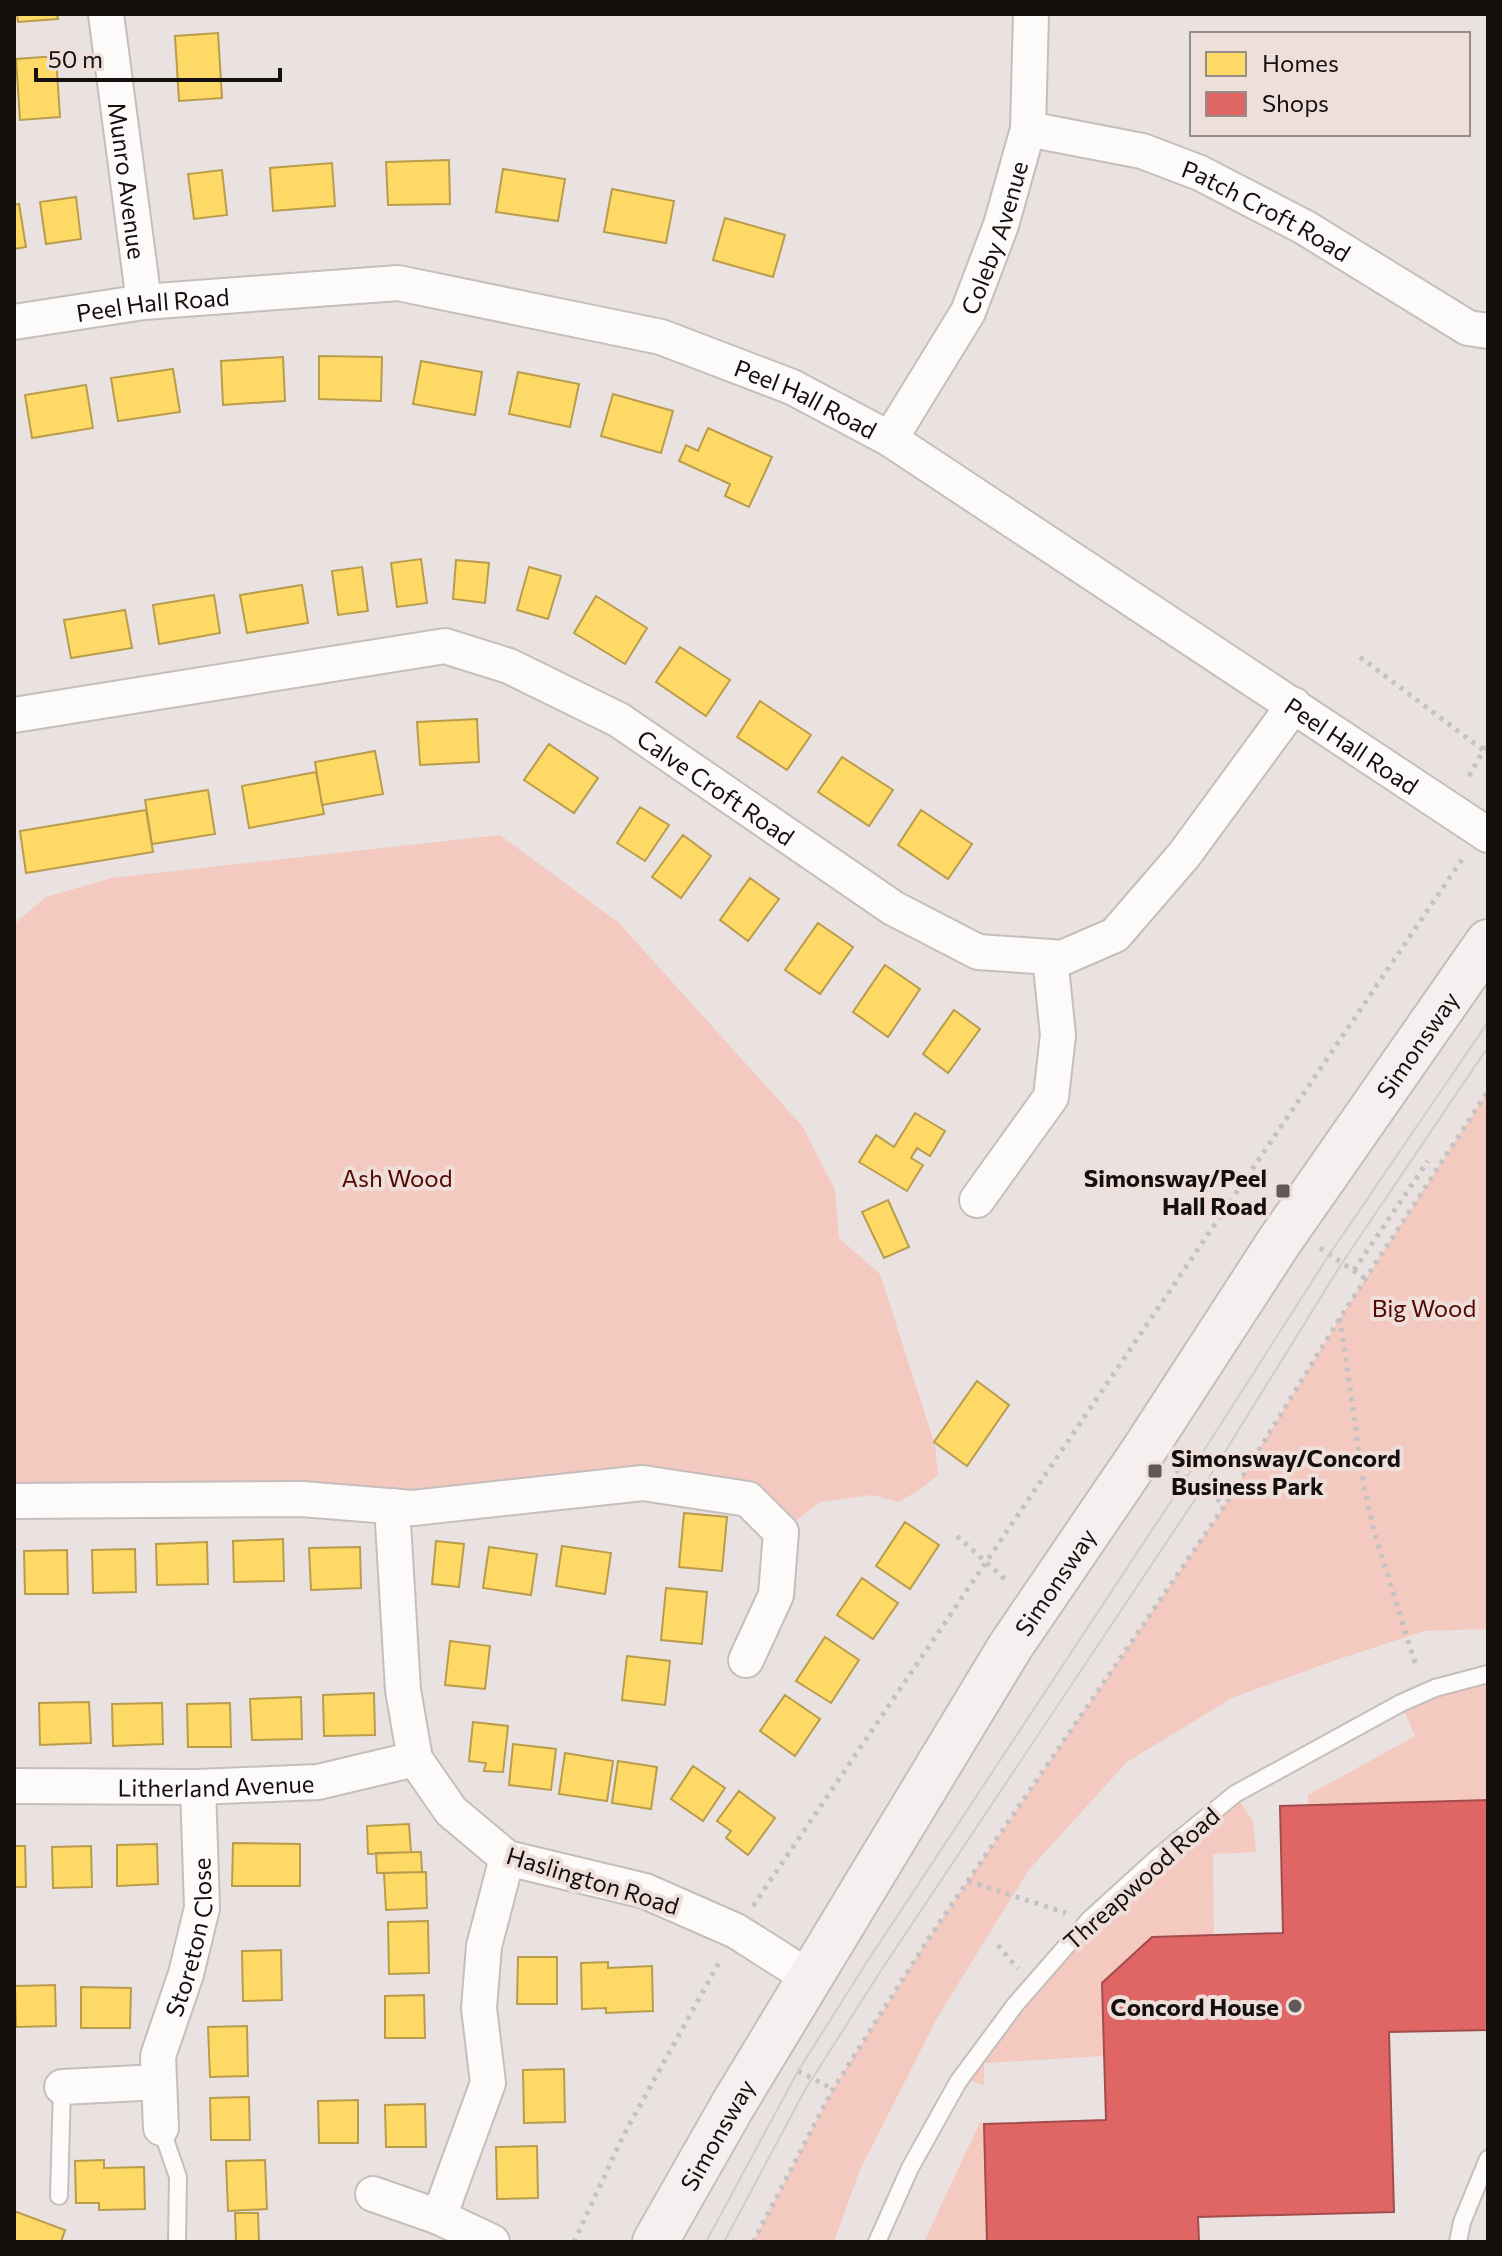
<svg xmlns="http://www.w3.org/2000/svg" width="1502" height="2256" font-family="Commissioner,sans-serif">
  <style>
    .green { fill: #f4c9c0 }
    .homes { fill: #ffd966; stroke: #b99c4c; stroke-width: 2 }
    .shops { fill: #e06666; stroke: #a34c4c; stroke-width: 2 }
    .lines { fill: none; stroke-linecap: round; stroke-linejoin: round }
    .lane-casing { stroke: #c5bebc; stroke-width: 20 }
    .street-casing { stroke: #c5bebc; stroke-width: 38 }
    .secondary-casing { stroke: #c5bebc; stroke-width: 48 }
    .path { stroke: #c4c2c2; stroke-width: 5; stroke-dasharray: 4 6; stroke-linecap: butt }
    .lane { stroke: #fcfbfa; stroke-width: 16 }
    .street { stroke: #fcfbfa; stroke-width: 34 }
    .secondary { stroke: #f5f0ef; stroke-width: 44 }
    .tram { stroke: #cfcdcc; stroke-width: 2 }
    .poi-dot { fill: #605958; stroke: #efdfdb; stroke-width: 3 }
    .labels { text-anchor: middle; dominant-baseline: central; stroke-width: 8; stroke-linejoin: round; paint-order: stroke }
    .street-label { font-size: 24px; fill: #150f0e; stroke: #efdfdb }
    .park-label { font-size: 24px; fill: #520800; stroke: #efdfdb }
    .poi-label { font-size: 24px; font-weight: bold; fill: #150f0e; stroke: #efdfdb; text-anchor: end }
  </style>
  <rect width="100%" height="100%" fill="#eae2e0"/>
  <!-- green -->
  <path class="green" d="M500,835L619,923L803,1127L835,1190L839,1238L880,1274L935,1445L938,1475L918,1491L898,1502L872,1495L820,1502L781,1532L748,1499L643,1483L459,1503L14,1501V924L46,897L111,878Z
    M1488,1091V1629L1424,1631L1327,1663L1232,1698L1127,1762L1028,1871L937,2018L859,2172L834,2242H753L833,2089L929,1938L1225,1505L1340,1318Z
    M1488,1674V1800L1308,1805V1795L1415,1736L1401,1703Z
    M1235,1794L1253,1822L1256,1852L1213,1854L1214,1935L1152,1937L1103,1983L1104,2056L984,2063V2085L975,2083L964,2073L1051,1960Z
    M980,2122L984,2124L987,2242H924Z"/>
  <!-- homes -->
  <path class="homes" d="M17,14H57L58,19L18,22Z
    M218,33L222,98L179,101L175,36Z
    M56,56L60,117L20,120L16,59Z
    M449,160L450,204L388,205L386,162Z
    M332,163L335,206L273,211L270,168Z
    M503,169L565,179L558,221L496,212Z
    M222,170L227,215L194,219L188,174Z
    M612,189L674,201L666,243L604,232Z
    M76,197L81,239L46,244L40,202Z
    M19,204L26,247L14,249V205Z
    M725,218L785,235L773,277L713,260Z
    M319,356L382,357L381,401L319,399Z
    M283,357L285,401L223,405L221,361Z
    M421,361L482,372L475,415L413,404Z
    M173,369L180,412L118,421L111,378Z
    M518,372L579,384L570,427L509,414Z
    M86,385L93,428L32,438L25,395Z
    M613,394L673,411L661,453L601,436Z
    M708,428L772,457L749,507L725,496L730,484L679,461L686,445L698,451Z
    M421,559L427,603L397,607L391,563Z
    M456,560L489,563L485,603L453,599Z
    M362,567L368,611L338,615L332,571Z
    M529,567L561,576L548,619L517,610Z
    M302,585L308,623L247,633L240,595Z
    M214,595L220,633L159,644L153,605Z
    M596,596L647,628L625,664L574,633Z
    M125,610L132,648L71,658L64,620Z
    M680,647L730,680L706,716L656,682Z
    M760,701L811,735L787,770L737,737Z
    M477,719L479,762L420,765L417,722Z
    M549,744L598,778L574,813L524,780Z
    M375,751L383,794L322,805L315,762Z
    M842,757L893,790L869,826L818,792Z
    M316,772L324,814L249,828L242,786Z
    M208,790L215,834L152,844L145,800Z
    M640,807L669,825L645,861L617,843Z
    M146,810L153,852L26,873L20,831Z
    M921,810L972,844L948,879L898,845Z
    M683,835L711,856L681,898L652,877Z
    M750,878L779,899L748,941L720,920Z
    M818,923L853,947L820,994L785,970Z
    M885,965L920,989L888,1037L853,1012Z
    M954,1010L980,1029L948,1073L923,1054Z
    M915,1113L945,1131L930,1156L917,1148L911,1158L923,1165L907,1191L859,1162L876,1135L894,1147Z
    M888,1200L909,1247L884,1258L862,1212Z
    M977,1381L1009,1405L967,1466L934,1442Z
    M684,1513L727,1517L722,1571L679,1567Z
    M905,1522L939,1545L910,1589L876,1566Z
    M283,1539L284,1581L234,1582L233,1541Z
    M436,1541L464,1544L459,1587L432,1584Z
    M207,1542L208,1584L157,1585L156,1544Z
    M562,1546L611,1553L605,1594L556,1586Z
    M360,1547L361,1588L311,1590L309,1548Z
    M489,1547L537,1554L531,1595L483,1588Z
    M135,1549L136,1592L93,1593L92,1550Z
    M67,1550L68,1594H25L24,1551Z
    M862,1578L898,1603L873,1639L837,1615Z
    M666,1588L707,1592L702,1644L661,1640Z
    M825,1637L859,1660L831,1703L796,1681Z
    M450,1641L490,1646L485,1689L445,1685Z
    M627,1656L670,1661L665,1705L622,1700Z
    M374,1693L375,1735L324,1736L323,1695Z
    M785,1695L820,1719L795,1756L760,1731Z
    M301,1697L302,1739L252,1740L250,1699Z
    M89,1702L91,1743L40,1745L39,1703Z
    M162,1703L163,1744L113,1746L112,1704Z
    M230,1703L231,1747H188L187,1704Z
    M473,1722L508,1726L503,1772L484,1771L486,1763L469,1761Z
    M513,1744L556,1749L551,1790L509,1785Z
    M565,1753L613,1761L607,1801L559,1794Z
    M618,1761L657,1767L651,1809L612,1803Z
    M693,1766L725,1788L703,1821L671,1799Z
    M739,1791L775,1818L748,1855L726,1838L731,1831L717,1821Z
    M409,1824L411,1852L368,1854L367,1826Z
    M233,1843L300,1844V1886H232Z
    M157,1844L158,1884L117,1886V1845Z
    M14,1846H25L26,1887H14Z
    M91,1846L92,1887L53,1888L52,1847Z
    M421,1852L422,1872L377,1873L376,1853Z
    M426,1872L427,1908L386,1910L384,1873Z
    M428,1921L429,1973L389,1974L388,1922Z
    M281,1950L282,2000L243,2001L242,1951Z
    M518,1957H557V2004H517Z
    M608,1962V1968L652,1966L653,2011L606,2013V2008L582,2009L581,1963Z
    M55,1985L56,2026L16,2027L15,1986Z
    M81,1987L131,1988L130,2028H81Z
    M424,1995L425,2038H385V1996Z
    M247,2026L248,2076L210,2077L208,2027Z
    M564,2069L565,2122L524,2123L523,2070Z
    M249,2097L250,2140H211L210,2098Z
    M358,2100V2143H319L318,2101Z
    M425,2104L426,2147H386L385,2105Z
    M537,2146L538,2198L497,2199L496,2147Z
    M104,2160V2168L144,2167L145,2209L99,2210V2203H76L75,2161Z
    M265,2160L267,2209L228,2211L226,2161Z
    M14,2211L65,2230L61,2242L14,2241Z
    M235,2213H258L259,2242H236Z"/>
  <!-- shops -->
  <path class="shops" d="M1488,1800V2030L1389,2032L1394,2212L1198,2217L1199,2242H987L984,2124L1106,2120L1102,1983L1152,1937L1283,1933L1280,1806Z"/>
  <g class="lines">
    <!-- lane casing -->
    <g class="lane-casing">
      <path id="lane" d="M161,2128L178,2177L177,2242
        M59,2196L62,2087
        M877,2242L910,2168L958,2082L1015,2005L1089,1920L1157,1858L1235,1794L1401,1703L1435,1688L1488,1674
        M1458,2242L1462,2222L1488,2159"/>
    </g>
    <!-- street casing -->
    <g class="street-casing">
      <g id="street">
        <path id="s1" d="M106,14L144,302"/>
        <path id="s2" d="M1028,129L1142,151L1200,173L1304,227L1468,328L1488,331"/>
        <path id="s3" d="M14,322L144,302L398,283L661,337L792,387L890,439L1488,835"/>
        <path id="s4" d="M890,439L968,312L1001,225L1028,129L1031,14"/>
        <path id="s5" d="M14,715L445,646L509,666L619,720L893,908L978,952L1050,957L1062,958L1115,935L1184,855L1294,705"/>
        <path d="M977,1200L1051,1097L1058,1035L1050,957"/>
        <path d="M14,1501L302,1499L413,1508L643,1483L748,1499L781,1532L776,1595L746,1660"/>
        <path d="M392,1506L403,1690L415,1759L451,1811L507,1858L645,1891L736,1931L810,1978"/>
        <path id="s6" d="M14,1786L198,1787L318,1782L415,1759"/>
        <path d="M62,2087L159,2082"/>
        <path id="s7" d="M161,2128L158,2056L186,1974L202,1908L198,1787"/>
        <path d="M373,2194L439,2217L488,2083L479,2008L484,1946L507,1858"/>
        <path d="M439,2217L492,2242"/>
      </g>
    </g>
    <!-- secondary casing -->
    <g class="secondary-casing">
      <g id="secondary">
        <path id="s8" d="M655,2242L733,2105L1010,1647L1144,1450L1279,1242L1488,942"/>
      </g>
    </g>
    <!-- path -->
    <path class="path" d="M1360,657L1483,750
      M1469,776L1488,742
      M1320,1248L1366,1279
      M1354,1270L1428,1161
      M1340,1318L1364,1487L1375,1535L1417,1669
      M1176,1470L1225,1505
      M957,1536L1009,1583
      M968,1881L1066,1913
      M753,1906L1463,858
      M998,1945L1018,1969
      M798,2071L833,2089
      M574,2242L623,2136L721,1959
      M753,2242L833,2089L929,1938L1225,1505L1340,1318L1488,1091"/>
    <!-- lane -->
    <use href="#lane" class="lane"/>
    <!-- street -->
    <use href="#street" class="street"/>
    <!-- secondary -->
    <use href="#secondary" class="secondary"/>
    <!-- tram -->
    <path class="tram" d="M706,2242L798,2071L863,1968L1187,1477L1329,1255L1488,1022
      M724,2242L805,2090L880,1972L1202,1489L1342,1263L1488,1047"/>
  </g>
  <!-- markers -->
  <g class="poi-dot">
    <rect x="1275" y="1183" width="16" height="16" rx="4"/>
    <rect x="1147" y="1463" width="16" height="16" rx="4"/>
    <circle cx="1295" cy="2006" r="8"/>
  </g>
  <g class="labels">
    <!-- street labels -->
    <g class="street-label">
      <text stroke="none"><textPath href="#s1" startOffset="168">Munro Avenue</textPath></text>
      <text stroke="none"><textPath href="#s2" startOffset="254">Patch Croft Road</textPath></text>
      <text stroke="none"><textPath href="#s4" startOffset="228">Coleby Avenue</textPath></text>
      <text stroke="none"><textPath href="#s3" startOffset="140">Peel Hall Road</textPath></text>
      <text stroke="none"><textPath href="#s3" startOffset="812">Peel Hall Road</textPath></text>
      <text stroke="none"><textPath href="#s3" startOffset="1460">Peel Hall Road</textPath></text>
      <text stroke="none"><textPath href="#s5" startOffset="744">Calve Croft Road</textPath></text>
      <text stroke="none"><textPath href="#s8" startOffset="1420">Simonsway</textPath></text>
      <text stroke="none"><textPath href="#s8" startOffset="772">Simonsway</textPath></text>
      <text stroke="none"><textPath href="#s6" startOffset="202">Litherland Avenue</textPath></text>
      <text transform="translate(1141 1878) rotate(-42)">Threapwood Road</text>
      <text transform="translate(593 1880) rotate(17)">Haslington Road</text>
      <text stroke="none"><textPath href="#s7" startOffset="196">Storeton Close</textPath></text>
      <text stroke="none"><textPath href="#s8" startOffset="124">Simonsway</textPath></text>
    </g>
    <!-- park labels -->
    <g class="park-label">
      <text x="397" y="1177">Ash Wood</text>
      <text x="1424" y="1307">Big Wood</text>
    </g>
    <!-- poi labels -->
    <g class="poi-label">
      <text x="1267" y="1177">Simonsway/Peel<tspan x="1267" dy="28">Hall Road</tspan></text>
      <text x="1171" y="1457" text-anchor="start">Simonsway/Concord<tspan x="1171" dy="28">Business Park</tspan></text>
      <text x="1279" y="2006">Concord House</text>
    </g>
  </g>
  <!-- border -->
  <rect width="1502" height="2256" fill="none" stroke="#150f0e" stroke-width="32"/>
  <!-- legend -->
  <rect x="1190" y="32" width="280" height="104" fill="#efdfdb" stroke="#988c89" stroke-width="2"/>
  <rect x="1206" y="52" width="40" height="24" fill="#ffd966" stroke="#988c89" stroke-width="2"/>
  <text x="1262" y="72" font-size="24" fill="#150f0e">Homes</text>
  <rect x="1206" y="92" width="40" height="24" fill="#e06666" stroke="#988c89" stroke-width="2"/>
  <text x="1262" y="112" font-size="24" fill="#150f0e">Shops</text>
  <!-- scale -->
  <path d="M36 68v12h244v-12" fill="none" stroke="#150f0e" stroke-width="4"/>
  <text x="48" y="68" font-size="24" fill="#150f0e" stroke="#efdfdb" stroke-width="6" paint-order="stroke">50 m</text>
</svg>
